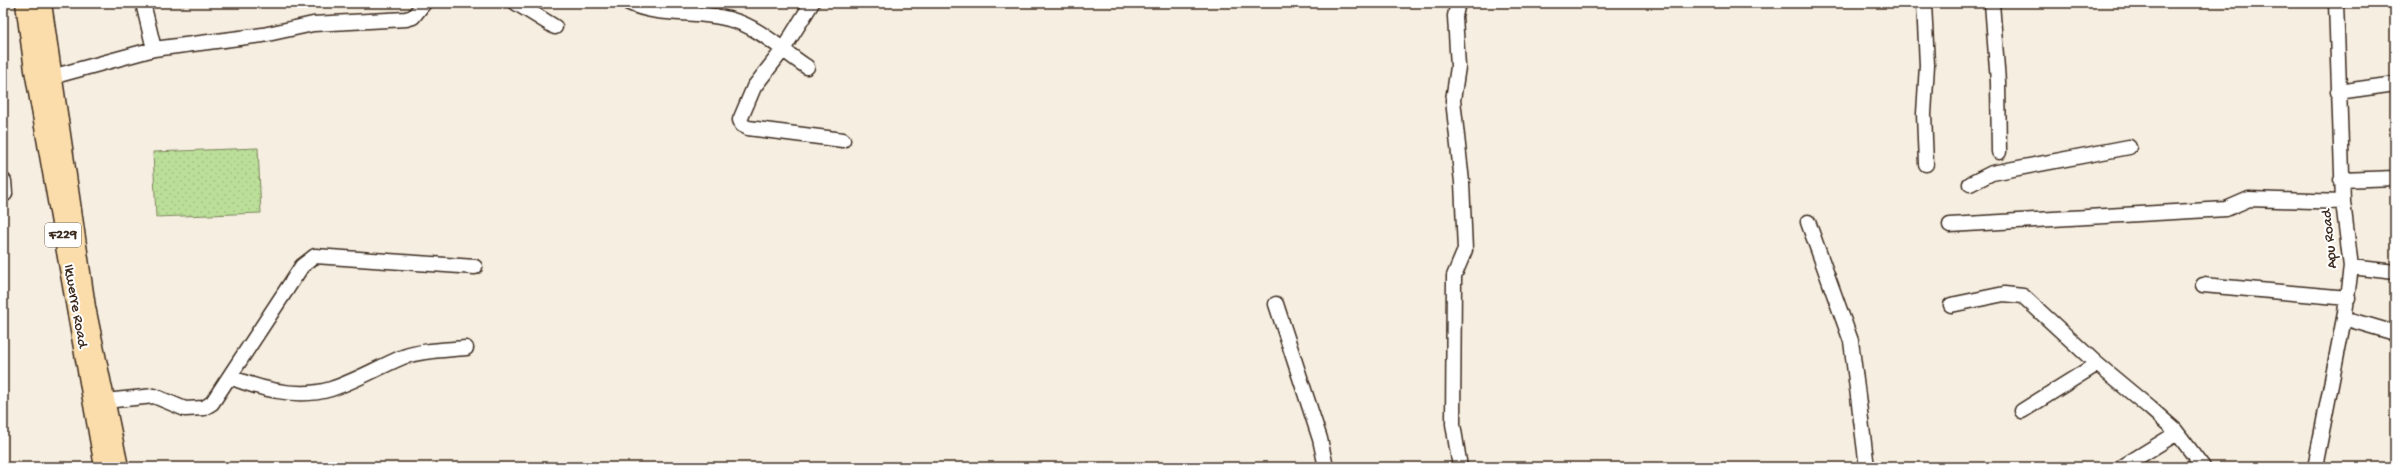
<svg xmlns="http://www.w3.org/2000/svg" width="2398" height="470" font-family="'Gochi Hand',sans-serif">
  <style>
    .park { fill: url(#park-dots); stroke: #7b845c }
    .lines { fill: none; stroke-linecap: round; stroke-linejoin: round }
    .minor-casing { stroke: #3b2a1e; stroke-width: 17 }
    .major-casing { stroke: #3b2a1e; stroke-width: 21 }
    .minor { stroke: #fff; stroke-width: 14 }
    .major { stroke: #faddab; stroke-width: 18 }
    .labels { text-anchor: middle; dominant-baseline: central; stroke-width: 4; stroke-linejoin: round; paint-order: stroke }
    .shield { fill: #fff; stroke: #766a62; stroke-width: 1 }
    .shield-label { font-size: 14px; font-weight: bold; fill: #3b2a1e }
    .street-label { font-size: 15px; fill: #3b2a1e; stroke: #fff }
  </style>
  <defs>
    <pattern id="park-dots" width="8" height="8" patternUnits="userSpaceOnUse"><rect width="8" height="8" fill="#bbdf99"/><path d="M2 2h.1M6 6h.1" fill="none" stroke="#a2c083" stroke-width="1.8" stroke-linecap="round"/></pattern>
  </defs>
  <rect width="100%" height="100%" fill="#f6eee0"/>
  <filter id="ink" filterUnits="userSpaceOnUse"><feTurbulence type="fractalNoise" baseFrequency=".025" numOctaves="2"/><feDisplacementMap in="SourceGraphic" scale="8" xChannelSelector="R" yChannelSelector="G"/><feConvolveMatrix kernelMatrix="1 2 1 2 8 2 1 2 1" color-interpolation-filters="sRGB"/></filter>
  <g filter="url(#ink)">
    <!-- park -->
    <path class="park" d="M258,148L261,213L156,217L153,152Z"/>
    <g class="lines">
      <!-- minor casing -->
      <g class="minor-casing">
        <path id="minor" d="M143,3L154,49
          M516,3L555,27
          M629,3C661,18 698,9 732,20C761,28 782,51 807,67
          M812,3L782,51L754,87L740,120L742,125L748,128L843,140
          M1458,3L1455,16L1458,67L1453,100L1462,182L1465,250L1454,276L1453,424L1460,467
          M1924,3L1927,65L1924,114L1926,164
          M1992,3L1998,82L1999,152
          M44,79L154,49L263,35L313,24L406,19L413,17L424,3
          M2338,92L2395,84
          M2341,180L2395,178
          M4,181L5,194
          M1970,184L1992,173L2129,147
          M1808,222L1851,341L1867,467
          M1950,225L2226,209L2249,199L2343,202
          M2351,267L2395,272
          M2203,285L2348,298
          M1276,304L1320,439L1326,467
          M1951,305L2004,294L2023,296L2097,364L2150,408L2175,430L2203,467
          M2344,318L2395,333
          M230,377C260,389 299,399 331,389C356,381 379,367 403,357C422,350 446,350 466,348
          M105,401L154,396L185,409L204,408L212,403L302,266L315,256L475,267
          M2022,411L2097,364
          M2122,467L2177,433
          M2315,467L2345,313L2351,267L2343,202L2336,3"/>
      </g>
      <!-- major casing -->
      <g class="major-casing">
        <path id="major" d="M25,3L34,70L104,467
          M42,3L86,307L119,467"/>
      </g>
      <!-- minor -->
      <use href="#minor" class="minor"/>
      <!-- major -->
      <use href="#major" class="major"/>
    </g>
  </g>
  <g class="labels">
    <!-- shield labels -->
    <rect class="shield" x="45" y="223" width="36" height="24" rx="3"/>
    <g class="shield-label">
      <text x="63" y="235">F229</text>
    </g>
    <!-- street labels -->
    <g class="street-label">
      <text transform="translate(2330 239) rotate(-96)">Apu Road</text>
      <text transform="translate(75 306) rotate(80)">Ikwerre Road</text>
    </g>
  </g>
  <!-- margin -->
  <rect width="2398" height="470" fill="none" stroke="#fff" stroke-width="16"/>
  <rect x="8" y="8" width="2382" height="454" fill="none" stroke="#3b2a1e" stroke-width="1.5" filter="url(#ink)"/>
</svg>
